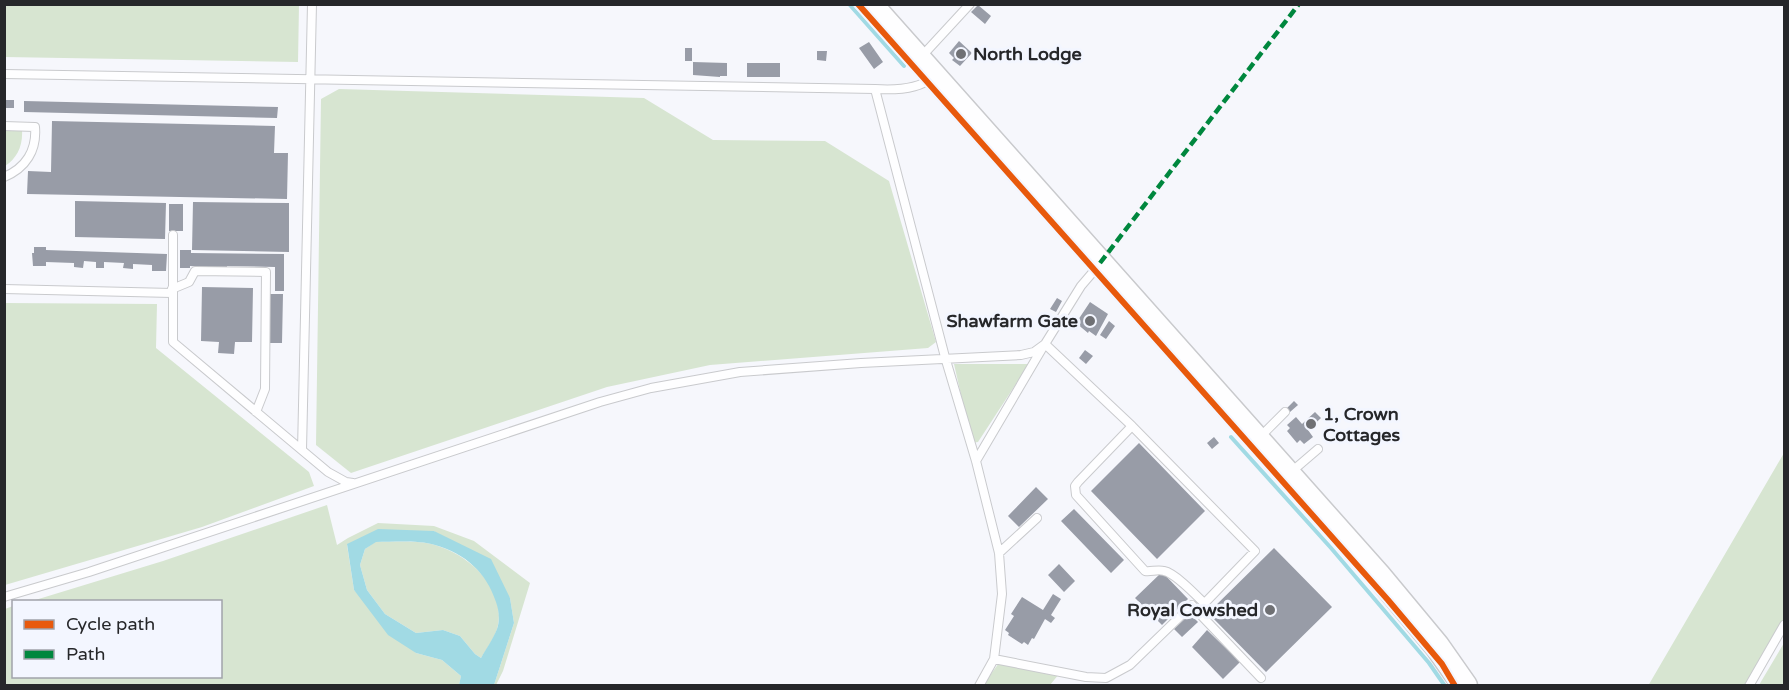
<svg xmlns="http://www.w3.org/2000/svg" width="1789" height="690" font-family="'Varela Round',sans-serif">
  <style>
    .green { fill: #d7e5d1 }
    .water { fill: #a1dae4; fill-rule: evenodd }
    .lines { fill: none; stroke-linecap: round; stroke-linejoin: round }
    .stream { stroke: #a1dae4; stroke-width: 4 }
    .building { fill: #989ca7 }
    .service-casing { stroke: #c9cacd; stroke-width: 10 }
    .primary-casing { stroke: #c9cacd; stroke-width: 27 }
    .service { stroke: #fefeff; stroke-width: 8 }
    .primary { stroke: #fefeff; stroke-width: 24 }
    .quiet { stroke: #00873e; stroke-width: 4.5; stroke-dasharray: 9 4.5; stroke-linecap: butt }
    .cycleway-casing { stroke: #f3f6ff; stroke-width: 10 }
    .cycleway { stroke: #e8590c; stroke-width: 6 }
    .poi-dot { fill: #6f7074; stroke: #f3f6ff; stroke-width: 2 }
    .labels { text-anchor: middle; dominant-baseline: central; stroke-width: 6; stroke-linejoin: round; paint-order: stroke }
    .poi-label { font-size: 18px; font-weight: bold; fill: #26272a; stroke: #f3f6ff; text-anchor: start }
  </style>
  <rect width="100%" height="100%" fill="#f6f7fc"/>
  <!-- green -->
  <path class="green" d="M4,5H299L298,62L5,57Z
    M339,89L644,98L713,140L825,141L889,181L936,342L928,348L710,365L607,387L351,473L316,445L321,99Z
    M5,130H22C23,146 17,158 5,166Z
    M5,303L157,304L156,348L309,472L314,486L202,527L5,585Z
    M954,364H1029L978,442L972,443Z
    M1784,453V622L1747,685L1648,686Z
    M327,505L337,545L348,538L378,523L434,526L474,541L530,583L503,671L496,685H494L514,623L510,598L434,531L347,545L354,590L416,653L442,660L461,676L459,685L5,686V609L13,606L14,676H220V602L32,601L163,561Z
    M375,542C394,542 418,540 435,545C469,555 505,587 498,625C496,636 487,648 481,658L475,654L460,636L443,630L416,633L385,614L367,590L360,565L365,549Z
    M1784,643V685H1759Z
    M999,663L1059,674L1050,685L982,686Z"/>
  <!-- water -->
  <path class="water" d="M378,529L434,531L491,559L510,598L514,623L494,685H459L461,676L442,660L416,653L388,635L354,590L347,544ZM376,542C394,542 418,540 435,545C466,554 486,572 496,602C499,610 500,621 497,629C493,639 486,649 481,658L475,654L460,636L443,630L416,633L385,614L367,590L360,565L365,549Z"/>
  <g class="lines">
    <!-- stream -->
    <path class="stream" d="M849,4L904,66
      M1231,437L1331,548L1429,663L1445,686"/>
  </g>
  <!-- building -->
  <path class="building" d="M978,5L991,16L985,24L971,12Z
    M959,41L972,53L960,66L952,60L954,58L949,53Z
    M869,42L883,62L874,69L859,48Z
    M685,48H692V61H685Z
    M817,51H827L826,61L817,60Z
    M693,62L727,63V76H720V77L693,75Z
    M747,63H780V77H747Z
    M4,100H14V108H4Z
    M24,101L278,107L277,118L24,112Z
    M52,121L275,126L274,153H288L287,199L27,194L28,171L51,172Z
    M75,201L166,203L165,239L75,237Z
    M193,202L289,203V252L192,250Z
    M169,204H183V231H169Z
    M34,247H46V250L167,254L166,271H152V265L133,264V269L123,268L124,263L104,262V268H96V262L84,261L83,268L74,267V263L46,262V266H33L32,253H34Z
    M180,250H191V253L284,254V291H275V267L227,266V268L190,266V268H180Z
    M202,287L253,288L252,342H235L234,354L218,353L219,342L201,341Z
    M268,294H283L282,343H267Z
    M1057,298L1062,301L1056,312L1050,309Z
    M1090,302L1108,314L1096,336L1089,331L1088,333L1076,323Z
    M1109,321L1115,326L1106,339L1100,335Z
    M1085,350L1093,356L1086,364L1079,358Z
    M1294,401L1298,405L1290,412L1287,408Z
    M1315,412L1321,418L1308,430L1313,437L1304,444L1300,440L1297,443L1287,431L1290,428L1287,425L1296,417L1302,424Z
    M1214,437L1219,443L1212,449L1207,443Z
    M1139,443L1205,511L1157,559L1091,491Z
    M1036,487L1048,499L1019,527L1008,516Z
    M1074,509L1124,560L1111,573L1061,521Z
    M1274,548L1332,607L1266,672L1208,613Z
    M1059,564L1075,581L1064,592L1048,575Z
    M1162,572L1188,599L1162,625L1135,598Z
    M1053,594L1061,599L1051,615L1055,618L1051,623L1045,619L1034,639L1032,638L1028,645L1024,642L1022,644L1008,635L1009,633L1005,630L1014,616L1011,614L1022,597L1043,610Z
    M1190,614L1198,622L1182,637L1174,629Z
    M1207,630L1240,662L1223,679L1192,647Z"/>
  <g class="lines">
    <!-- service casing -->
    <g class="service-casing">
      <path id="service" d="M922,56L970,4
        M4,74L875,89L945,357L976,461L999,553L1002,594L994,659
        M875,89C892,90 918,90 931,78
        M4,126L35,127C37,150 26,168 4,177
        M173,235V342L328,472L346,482L353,483
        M4,289L172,293
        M172,289L189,282L195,271L266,272L265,389L256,412
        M1132,426L1078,482L1075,486L1076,495L1145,571C1151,572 1158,569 1164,571C1175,573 1196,595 1205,604
        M1260,437L1285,412
        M302,450L312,4
        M976,461L1043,347
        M1290,473L1318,449
        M999,553L1037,518
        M4,597L89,572L600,402L651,388L740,372L861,363L1021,355L1034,352L1045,344
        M1197,611L1261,678
        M979,686L994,659L1086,677L1106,678L1130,665L1192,605L1197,611L1255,551L1132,426L1045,344L1081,286L1099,265
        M1749,686L1784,625"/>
    </g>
    <!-- primary casing -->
    <g class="primary-casing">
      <path id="primary" d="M870,4L1378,575L1437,646L1465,686"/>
    </g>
    <!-- service -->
    <use href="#service" class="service"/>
    <!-- primary -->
    <use href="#primary" class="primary"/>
    <!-- quiet -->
    <path class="quiet" d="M1100,263L1299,4"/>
    <!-- cycleway casing -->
    <g class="cycleway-casing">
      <path id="cycleway" d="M858,4L1388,600L1442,664L1455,686"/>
    </g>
    <!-- cycleway -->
    <use href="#cycleway" class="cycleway"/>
  </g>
  <!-- markers -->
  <g class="poi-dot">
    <circle cx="961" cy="54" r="6"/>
    <circle cx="1090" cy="321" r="6"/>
    <circle cx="1311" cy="424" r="6"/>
    <circle cx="1270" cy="610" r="6"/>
  </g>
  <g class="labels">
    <!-- poi labels -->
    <g class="poi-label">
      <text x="973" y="54">North Lodge</text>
      <text x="1078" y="321" text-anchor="end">Shawfarm Gate</text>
      <text x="1323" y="414">1, Crown<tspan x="1323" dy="21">Cottages</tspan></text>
      <text x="1258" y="610" text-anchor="end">Royal Cowshed</text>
    </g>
  </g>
  <!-- border -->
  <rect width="1789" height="690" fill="none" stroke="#26272a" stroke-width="12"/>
  <!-- legend -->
  <rect x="12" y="600" width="210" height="78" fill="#f3f6ff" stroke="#a1a3aa" stroke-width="1.5"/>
  <rect x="24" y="620" width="30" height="9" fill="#e8590c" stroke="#a1a3aa" stroke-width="1.5"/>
  <text x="66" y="630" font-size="18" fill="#26272a">Cycle path</text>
  <rect x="24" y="650" width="30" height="9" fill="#00873e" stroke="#a1a3aa" stroke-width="1.5"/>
  <text x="66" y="660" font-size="18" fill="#26272a">Path</text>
</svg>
